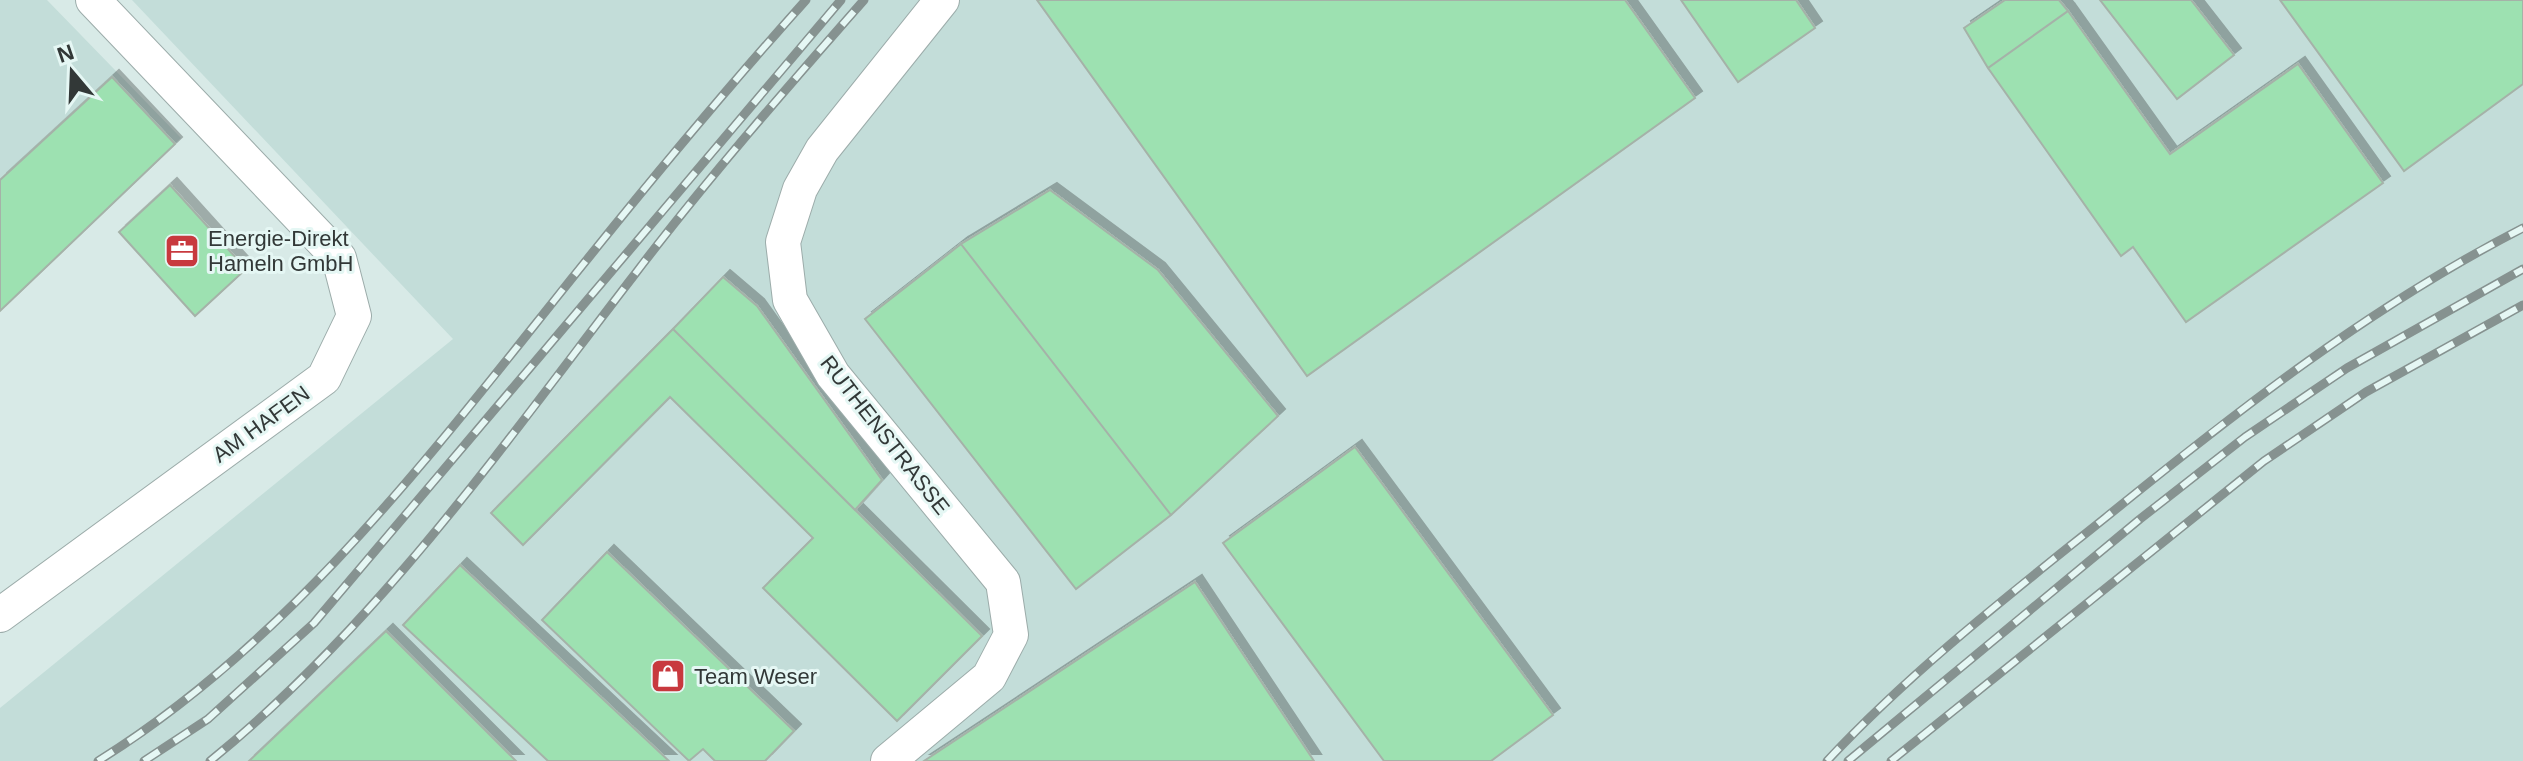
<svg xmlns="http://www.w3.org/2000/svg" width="2523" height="761" font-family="Arial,sans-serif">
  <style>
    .built { fill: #c3ddd9 }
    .building { fill: #9de1b1; stroke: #a5b2a8; stroke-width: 2; filter: url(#shadow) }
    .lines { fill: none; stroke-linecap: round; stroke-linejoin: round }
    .street-casing { stroke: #9cacaa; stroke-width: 36 }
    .street { stroke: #fff; stroke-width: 34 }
    .rail-casing { stroke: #869290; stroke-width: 9 }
    .rail { stroke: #e5f7f4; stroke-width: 6; stroke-dasharray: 18; stroke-linecap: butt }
    .labels { text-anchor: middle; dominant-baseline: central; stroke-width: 6; stroke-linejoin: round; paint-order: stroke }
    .poi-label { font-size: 22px; fill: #323837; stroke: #e5f7f4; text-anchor: start }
    .street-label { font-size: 22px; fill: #323837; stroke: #e5f7f4 }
  </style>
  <defs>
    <filter id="shadow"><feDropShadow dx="7" dy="-7" stdDeviation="0" flood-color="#0004"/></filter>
  </defs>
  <rect width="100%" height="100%" fill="#d8eae7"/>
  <!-- built -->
  <path class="built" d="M0,0H47L181,138L0,311Z
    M132,0H2523V761H0V708L453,339Z"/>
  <!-- building -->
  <path class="building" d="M1037,0H1625L1695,98L1307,376Z
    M1681,0H1796L1815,28L1738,82Z
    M2005,0H2059L2068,11L1988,68L1964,28Z
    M2100,0H2191L2234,55L2177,99Z
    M2280,0H2523V84L2404,171Z
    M2068,11L2170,154L2298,64L2383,183L2186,322L2133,247L2121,256L1988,68Z
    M112,77L175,144L0,311V180Z
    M170,185L246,269L195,316L119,232Z
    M1050,190L1158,270L1278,416L1171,515L961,244Z
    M961,244L1171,515L1076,589L865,319Z
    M723,277L757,306L882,480L855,510L673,329Z
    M673,329L982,636L897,721L763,588L813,538L670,397L523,545L491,513Z
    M1355,447L1553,715L1491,761H1384L1223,543Z
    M607,552L794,731L765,761H715L703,749L689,761L542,620Z
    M460,565L669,761H548L403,625Z
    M1195,582L1314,761H924Z
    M386,631L516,761H249Z"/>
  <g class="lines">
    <!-- street casing -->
    <g class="street-casing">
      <path id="street" d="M0,615L324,378L354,316L339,258L93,0
        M888,761L989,677L1011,635L1003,582L833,375L790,300L783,242L800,189L822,150L942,0"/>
    </g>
    <!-- street -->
    <use href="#street" class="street"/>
    <!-- rail casing -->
    <g class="rail-casing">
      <path id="rail" d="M98,761C283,646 419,470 553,302C635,199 718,98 806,0
        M144,761L208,719L314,623L841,0
        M210,761C378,625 504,444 635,274C707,179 785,90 864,0
        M1827,761C1911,671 2009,595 2105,518C2237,411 2371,306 2523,228
        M1848,761L2140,519L2245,437L2347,368L2523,269
        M1891,761L2264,461L2366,392L2523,305"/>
    </g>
    <!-- rail -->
    <use href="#rail" class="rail"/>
  </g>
  <!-- icons -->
  <defs>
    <g id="office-square" transform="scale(1.8)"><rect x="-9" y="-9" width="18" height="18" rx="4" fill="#c8393e" stroke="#e5f7f4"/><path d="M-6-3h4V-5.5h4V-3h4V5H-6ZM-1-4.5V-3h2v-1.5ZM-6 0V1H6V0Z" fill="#fff"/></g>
    <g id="shop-square" transform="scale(1.8)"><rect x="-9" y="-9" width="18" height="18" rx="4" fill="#c8393e" stroke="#e5f7f4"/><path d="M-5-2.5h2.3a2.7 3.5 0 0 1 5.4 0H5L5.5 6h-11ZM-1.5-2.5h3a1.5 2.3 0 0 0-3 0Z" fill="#fff"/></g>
  </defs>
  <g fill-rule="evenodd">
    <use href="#office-square" x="182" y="251"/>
    <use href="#shop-square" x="668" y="676"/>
  </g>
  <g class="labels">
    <!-- poi labels -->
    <g class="poi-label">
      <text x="208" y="238">Energie-Direkt<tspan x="208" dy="25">Hameln GmbH</tspan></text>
      <text x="694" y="676">Team Weser</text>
    </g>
    <!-- street labels -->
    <g class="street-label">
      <text transform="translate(261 424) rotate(-36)">AM HAFEN</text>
      <text transform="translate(885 435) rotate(52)">RUTHENSTRASSE</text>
    </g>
  </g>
  <!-- north arrow -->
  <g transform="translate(72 72) rotate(341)" stroke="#e5f7f4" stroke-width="6" paint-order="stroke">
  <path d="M0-6L14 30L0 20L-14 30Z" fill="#323837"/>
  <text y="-12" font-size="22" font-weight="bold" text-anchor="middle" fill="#323837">N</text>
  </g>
</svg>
